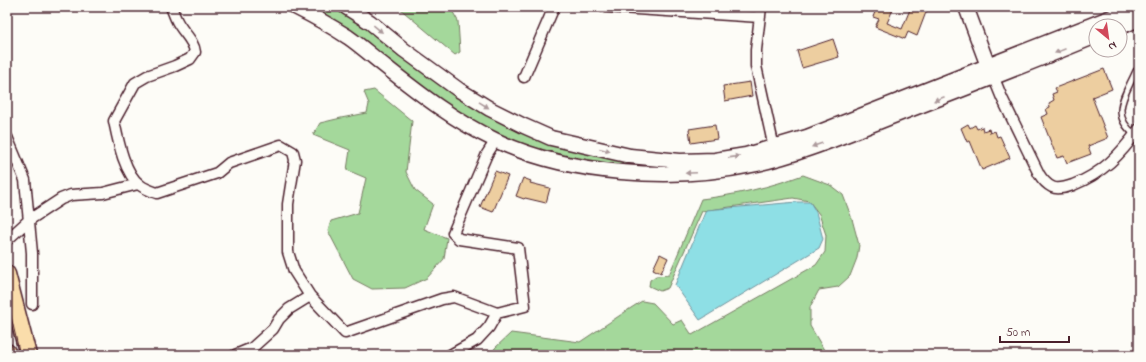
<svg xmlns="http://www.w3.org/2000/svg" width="1146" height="362" font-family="'Indie Flower',sans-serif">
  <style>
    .green { fill: #a4d89b; stroke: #777c63 }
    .water { fill: #8edfe5; stroke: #73929b }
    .building { fill: #edcea0; stroke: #4a1f2b }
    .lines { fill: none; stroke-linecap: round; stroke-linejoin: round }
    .lane-casing { stroke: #4a1f2b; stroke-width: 8 }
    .street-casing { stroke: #4a1f2b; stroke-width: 13 }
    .secondary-casing { stroke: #4a1f2b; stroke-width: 17 }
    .primary-casing { stroke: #4a1f2b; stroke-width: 19 }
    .lane { stroke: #fdfcf7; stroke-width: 5 }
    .street { stroke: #fdfcf7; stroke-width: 10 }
    .secondary { stroke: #fdfcf7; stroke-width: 14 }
    .primary { stroke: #faddab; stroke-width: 16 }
    .tram { stroke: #4a1f2b; stroke-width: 1 }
    .oneway { fill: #ac999b }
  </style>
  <rect width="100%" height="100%" fill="#fdfcf7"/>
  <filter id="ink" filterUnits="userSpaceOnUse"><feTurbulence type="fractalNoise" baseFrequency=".025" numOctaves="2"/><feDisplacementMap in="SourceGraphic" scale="8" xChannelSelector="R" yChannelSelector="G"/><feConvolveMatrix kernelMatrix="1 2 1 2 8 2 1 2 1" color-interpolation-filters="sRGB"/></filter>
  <g filter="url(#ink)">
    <!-- green -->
    <path class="green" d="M306,7H335L370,29L458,98L490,117L519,130L694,169L617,166L544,153L470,123Z
      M398,7H450L458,21L460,52L455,55Z
      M374,90L412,121L406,172L415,190L433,204L424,229L447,238L444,259L427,278L405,288L372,289L353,279L328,231L331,221L358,213L366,178L347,170L350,150L313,135L320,123L341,118L367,113L369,104L364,92Z
      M803,175L830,185L843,195L852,219L859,245L857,258L850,276L838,287L819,290L810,307V326L827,355H491L495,348L511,333L580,342L631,308L642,301L653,303L673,324L682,320L692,335L816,265L825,252L826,235L819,214L809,201L793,198L702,211L668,288L660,291L649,286L650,280L656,276L669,275L701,199C736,195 770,187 803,175Z"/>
    <!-- water -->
    <path class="water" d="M797,202H810L816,212L823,239L819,248L700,320L675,285L706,210Z"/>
    <!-- building -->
    <path class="building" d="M877,7H894L887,23L902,29L911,7H928L917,36L908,32L905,39L875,27L879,19L873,17Z
      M833,39L839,57L802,68L797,51Z
      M1104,69L1112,89L1092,97L1108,138L1088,146L1091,154L1067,163L1064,156L1057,158L1041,117L1048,114L1046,109L1050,107L1049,103L1054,100L1052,94L1057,92L1055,88Z
      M750,82L752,96L725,101L723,86Z
      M968,124L970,128L975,125L977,129L982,127L983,131L989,129L990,133L995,131L997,137L1000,136L1010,158L982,170L970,141L967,142L961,128Z
      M715,125L717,139L691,143L689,129Z
      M495,171L508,176L493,212L480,207Z
      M523,178L531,181L530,183L550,188L546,203L525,198L524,199L516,196Z
      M660,254L668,258L661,273L653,269Z"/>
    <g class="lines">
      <!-- lane casing -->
      <g class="lane-casing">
        <path id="lane" d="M1135,135C1109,114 1125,96 1136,71L1139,70"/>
      </g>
      <!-- street casing -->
      <g class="street-casing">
        <path id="street" d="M171,7C173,11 174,15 176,19C181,31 194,40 195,52L190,59L175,66L147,76L135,83L114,121C118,140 124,173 140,185C145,189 151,191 157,193L217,173L229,163L281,145L293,152L295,160L288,204V252L294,271L310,296L345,333L442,299L454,297L497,313
          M605,7L760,17
          M761,7L756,50V66L774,148
          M991,71L1002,98L1039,174C1042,179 1046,184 1052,187C1058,190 1067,187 1073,185C1103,173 1120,155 1139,129
          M524,77L554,7
          M7,137L25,180L32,253V304
          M7,240L29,220L61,199L71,195L103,193L138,184
          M235,355L252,348L273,329L279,319L289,309L310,296
          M450,355L477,340L489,327L497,313L525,306L518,248L459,239L453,233L487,154L496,140"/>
      </g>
      <!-- secondary casing -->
      <g class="secondary-casing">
        <path id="secondary" d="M295,7C313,16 331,26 348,37C361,46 373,57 386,67C420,94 455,121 495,140C568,175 673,182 752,165C803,154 852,132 901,113C966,88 1031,63 1096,36
          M346,7L370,22L404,50L459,90L490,109L524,126L551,138L630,156L680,161L715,160L746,155L807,137L1137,7
          M966,7L988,66
          M1120,27L1139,19"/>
      </g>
      <!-- primary casing -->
      <g class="primary-casing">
        <path id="primary" d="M7,274L28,355
          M7,352L8,355"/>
      </g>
      <!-- lane -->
      <use href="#lane" class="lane"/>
      <!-- street -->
      <use href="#street" class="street"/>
      <!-- secondary -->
      <use href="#secondary" class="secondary"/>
      <!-- primary -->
      <use href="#primary" class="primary"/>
      <!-- tram -->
      <path class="tram" d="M7,299L20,355"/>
    </g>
    <!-- one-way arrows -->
    <defs><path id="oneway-solid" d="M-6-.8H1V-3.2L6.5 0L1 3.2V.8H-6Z"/></defs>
    <g class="oneway">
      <use href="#oneway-solid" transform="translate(378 29) rotate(39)"/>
      <use href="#oneway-solid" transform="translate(1060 51) rotate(158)"/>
      <use href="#oneway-solid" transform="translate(939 99) rotate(159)"/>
      <use href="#oneway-solid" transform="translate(484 105) rotate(32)"/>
      <use href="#oneway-solid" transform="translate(817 145) rotate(160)"/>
      <use href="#oneway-solid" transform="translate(605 150) rotate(13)"/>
      <use href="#oneway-solid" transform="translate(734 157) rotate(-8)"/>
      <use href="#oneway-solid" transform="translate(691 173) rotate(177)"/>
    </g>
  </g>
  <!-- margin -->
  <rect width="1146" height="362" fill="none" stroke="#fdfcf7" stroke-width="24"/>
  <rect x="12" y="12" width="1122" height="338" fill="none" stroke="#4a1f2b" stroke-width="1.5" filter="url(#ink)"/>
  <!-- north arrow -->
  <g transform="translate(1108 38) rotate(151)"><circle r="19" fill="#fdfcf7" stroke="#b5a4a5"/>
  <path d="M0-3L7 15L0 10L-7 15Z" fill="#d1495b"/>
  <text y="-6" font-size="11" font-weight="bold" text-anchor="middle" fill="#4a1f2b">N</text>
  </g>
  <!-- scale -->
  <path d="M1000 336v6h69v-6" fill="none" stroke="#4a1f2b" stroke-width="2"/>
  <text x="1006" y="336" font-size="12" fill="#4a1f2b" stroke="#fdfcf7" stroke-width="3" paint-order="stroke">50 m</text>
</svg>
